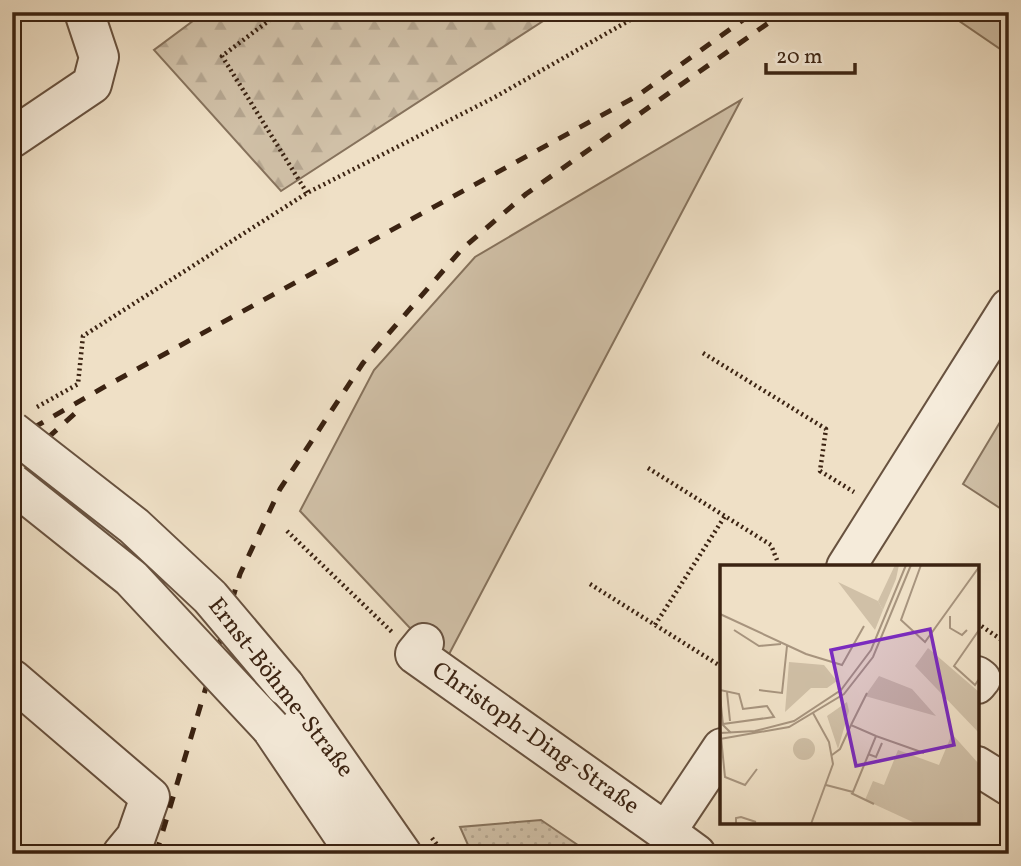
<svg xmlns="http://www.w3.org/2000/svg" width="1021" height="866" font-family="Vollkorn,serif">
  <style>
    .grass { fill: url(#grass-dots); stroke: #86725c; stroke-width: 2 }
    .forest { fill: url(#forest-firs); stroke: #86725c; stroke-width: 2 }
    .green { fill: #d0c0a7; stroke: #86725c; stroke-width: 2 }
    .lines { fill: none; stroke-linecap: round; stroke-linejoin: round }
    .minor-casing { stroke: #68523f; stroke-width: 42 }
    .path { stroke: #3b2312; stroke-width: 4.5; stroke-dasharray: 2 3.5; stroke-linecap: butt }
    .minor { stroke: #f5ebda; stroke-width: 38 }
    .rail { stroke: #3b2312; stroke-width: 5; stroke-dasharray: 12 12; stroke-linecap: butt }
    .minor-bridge-casing { stroke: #68523f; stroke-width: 42; stroke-linecap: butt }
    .minor-bridge { stroke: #f5ebda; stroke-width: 38 }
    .labels { text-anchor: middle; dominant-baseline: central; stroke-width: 6; stroke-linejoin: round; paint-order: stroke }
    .street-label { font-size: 24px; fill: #3b2312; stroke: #f5ebda }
    .inset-road { fill: none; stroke: #a7947e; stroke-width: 2 }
    .view { fill: #7b2cbf; fill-opacity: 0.15; stroke: #7b2cbf; stroke-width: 3.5 }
    .inset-edge { fill: none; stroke: #3b2312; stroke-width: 3.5 }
  </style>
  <defs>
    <pattern id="grass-dots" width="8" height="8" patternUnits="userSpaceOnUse" patternTransform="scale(1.75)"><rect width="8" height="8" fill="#d0c0a7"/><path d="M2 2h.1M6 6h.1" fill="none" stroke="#b4a58f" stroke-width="1.8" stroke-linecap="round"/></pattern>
    <pattern id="forest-firs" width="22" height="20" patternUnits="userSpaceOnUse" patternTransform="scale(1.75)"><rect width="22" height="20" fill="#d0c0a7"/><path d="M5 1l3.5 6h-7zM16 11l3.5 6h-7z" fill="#b4a58f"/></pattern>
  </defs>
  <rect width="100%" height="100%" fill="#efe0c6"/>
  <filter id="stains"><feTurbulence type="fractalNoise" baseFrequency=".00286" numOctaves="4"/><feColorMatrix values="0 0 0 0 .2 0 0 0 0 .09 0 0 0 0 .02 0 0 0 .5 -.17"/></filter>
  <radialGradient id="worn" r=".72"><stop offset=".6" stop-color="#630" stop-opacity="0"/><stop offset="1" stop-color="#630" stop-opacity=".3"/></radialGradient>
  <!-- grass -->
  <path class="grass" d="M541,820L591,854H472L460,827Z"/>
  <!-- forest -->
  <path class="forest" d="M205,12H557L281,191L154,50Z"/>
  <!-- green -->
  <path class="green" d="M946,12H1009V55Z
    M741,100L447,658L424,643L300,511L374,370L475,257Z
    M1009,407V514L963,484Z"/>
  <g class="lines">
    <!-- minor casing -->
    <g class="minor-casing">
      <path id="minor" d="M12,138L92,84L99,57L84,12
        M846,567L1009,308
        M424,643L415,654L666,832
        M977,676L981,679L977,684
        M12,679L150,797L136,837L122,854
        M285,686L402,854
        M271,728L356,854
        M977,766L1009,786
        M696,854L666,832L722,748"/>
    </g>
    <!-- path -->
    <path class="path" d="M275,16L222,56L307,193
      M703,353L826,429L820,471L854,492
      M37,407L78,384L83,336L307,193L495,97L644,12
      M1009,462L1002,475L1009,479
      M648,468L771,545L777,560
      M287,531L392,632
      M590,584L722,667
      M977,606L979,602
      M977,623L1009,645
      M655,625L725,516
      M432,838L444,854"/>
    <!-- minor -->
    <use href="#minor" class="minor"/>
    <!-- rail -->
    <path class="rail" d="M12,440L106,386L637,96L754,12
      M12,470L82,407
      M156,854L240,574L280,489L363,363L462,249L526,194L774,19"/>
    <!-- minor-bridge casing -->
    <g class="minor-bridge-casing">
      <path id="minor-bridge" d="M12,431L134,526L210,597L285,686
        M12,483L131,578L271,728"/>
    </g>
    <!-- minor-bridge -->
    <use href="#minor-bridge" class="minor-bridge"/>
  </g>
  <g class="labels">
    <!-- street labels -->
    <g class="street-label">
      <text transform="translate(280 688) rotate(52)">Ernst-Böhme-Straße</text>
      <text transform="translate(535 739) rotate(35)">Christoph-Ding-Straße</text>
    </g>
  </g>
  <!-- overview -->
  <g transform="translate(720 565)">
    <rect width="259" height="259" fill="#efe0c6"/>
    <path d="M175,0H179L176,14L163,45L158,36ZM69,97L104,100L117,116L107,123H91L65,147ZM127,137L129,146L118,184L107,151Z" fill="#d0c0a7"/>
    <path d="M118,17L158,36L163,45L155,65ZM208,83L259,127V168L195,101Z" fill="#d0c0a7"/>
    <path d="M159,111L192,124L216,151L145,131ZM232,169L259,199V259H197L145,235L153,216L164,220L178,185L219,200ZM73 184a11 11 0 1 1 22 0a11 11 0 1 1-22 0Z" fill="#d0c0a7"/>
    <path class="inset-road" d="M201,0L181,55L205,77L259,2M0,49L86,89L122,100L144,61M230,51V63L242,70L247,65M14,65L39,81L61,79M259,65L234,101L255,120L259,114M0,125L19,129L23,144L47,141L54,152L3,159M39,125L62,128L67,81M7,127L10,156M0,131L3,160L11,168M131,160L147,128M0,162L5,212L25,220L37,204M0,168L35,166L74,156L121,125L151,85L186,0M0,174L69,162L124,129L153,92L191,0M148,189L156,192L162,178M112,190L120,184L131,160L156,171M106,220L133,227L156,171L204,188M131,228L154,239M16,259V253L21,252L36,257M91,259L113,199L109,177L93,148"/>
    <path class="view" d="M210,64L234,180L136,201L111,85Z"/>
    <rect width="259" height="259" class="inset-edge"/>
  </g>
  <!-- margin -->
  <rect width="1021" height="866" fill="none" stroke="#efe0c6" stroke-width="42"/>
  <rect x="14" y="14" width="993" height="838" fill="none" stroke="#3b2312" stroke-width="3.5"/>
  <rect x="21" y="21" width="979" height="824" fill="none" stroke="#3b2312" stroke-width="2"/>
  <!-- scale -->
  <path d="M766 63v10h89v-10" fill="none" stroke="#3b2312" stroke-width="3.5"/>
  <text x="776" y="63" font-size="21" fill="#3b2312" stroke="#f5ebda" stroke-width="5" paint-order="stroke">20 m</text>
  <rect width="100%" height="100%" filter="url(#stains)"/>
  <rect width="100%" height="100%" fill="url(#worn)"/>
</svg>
